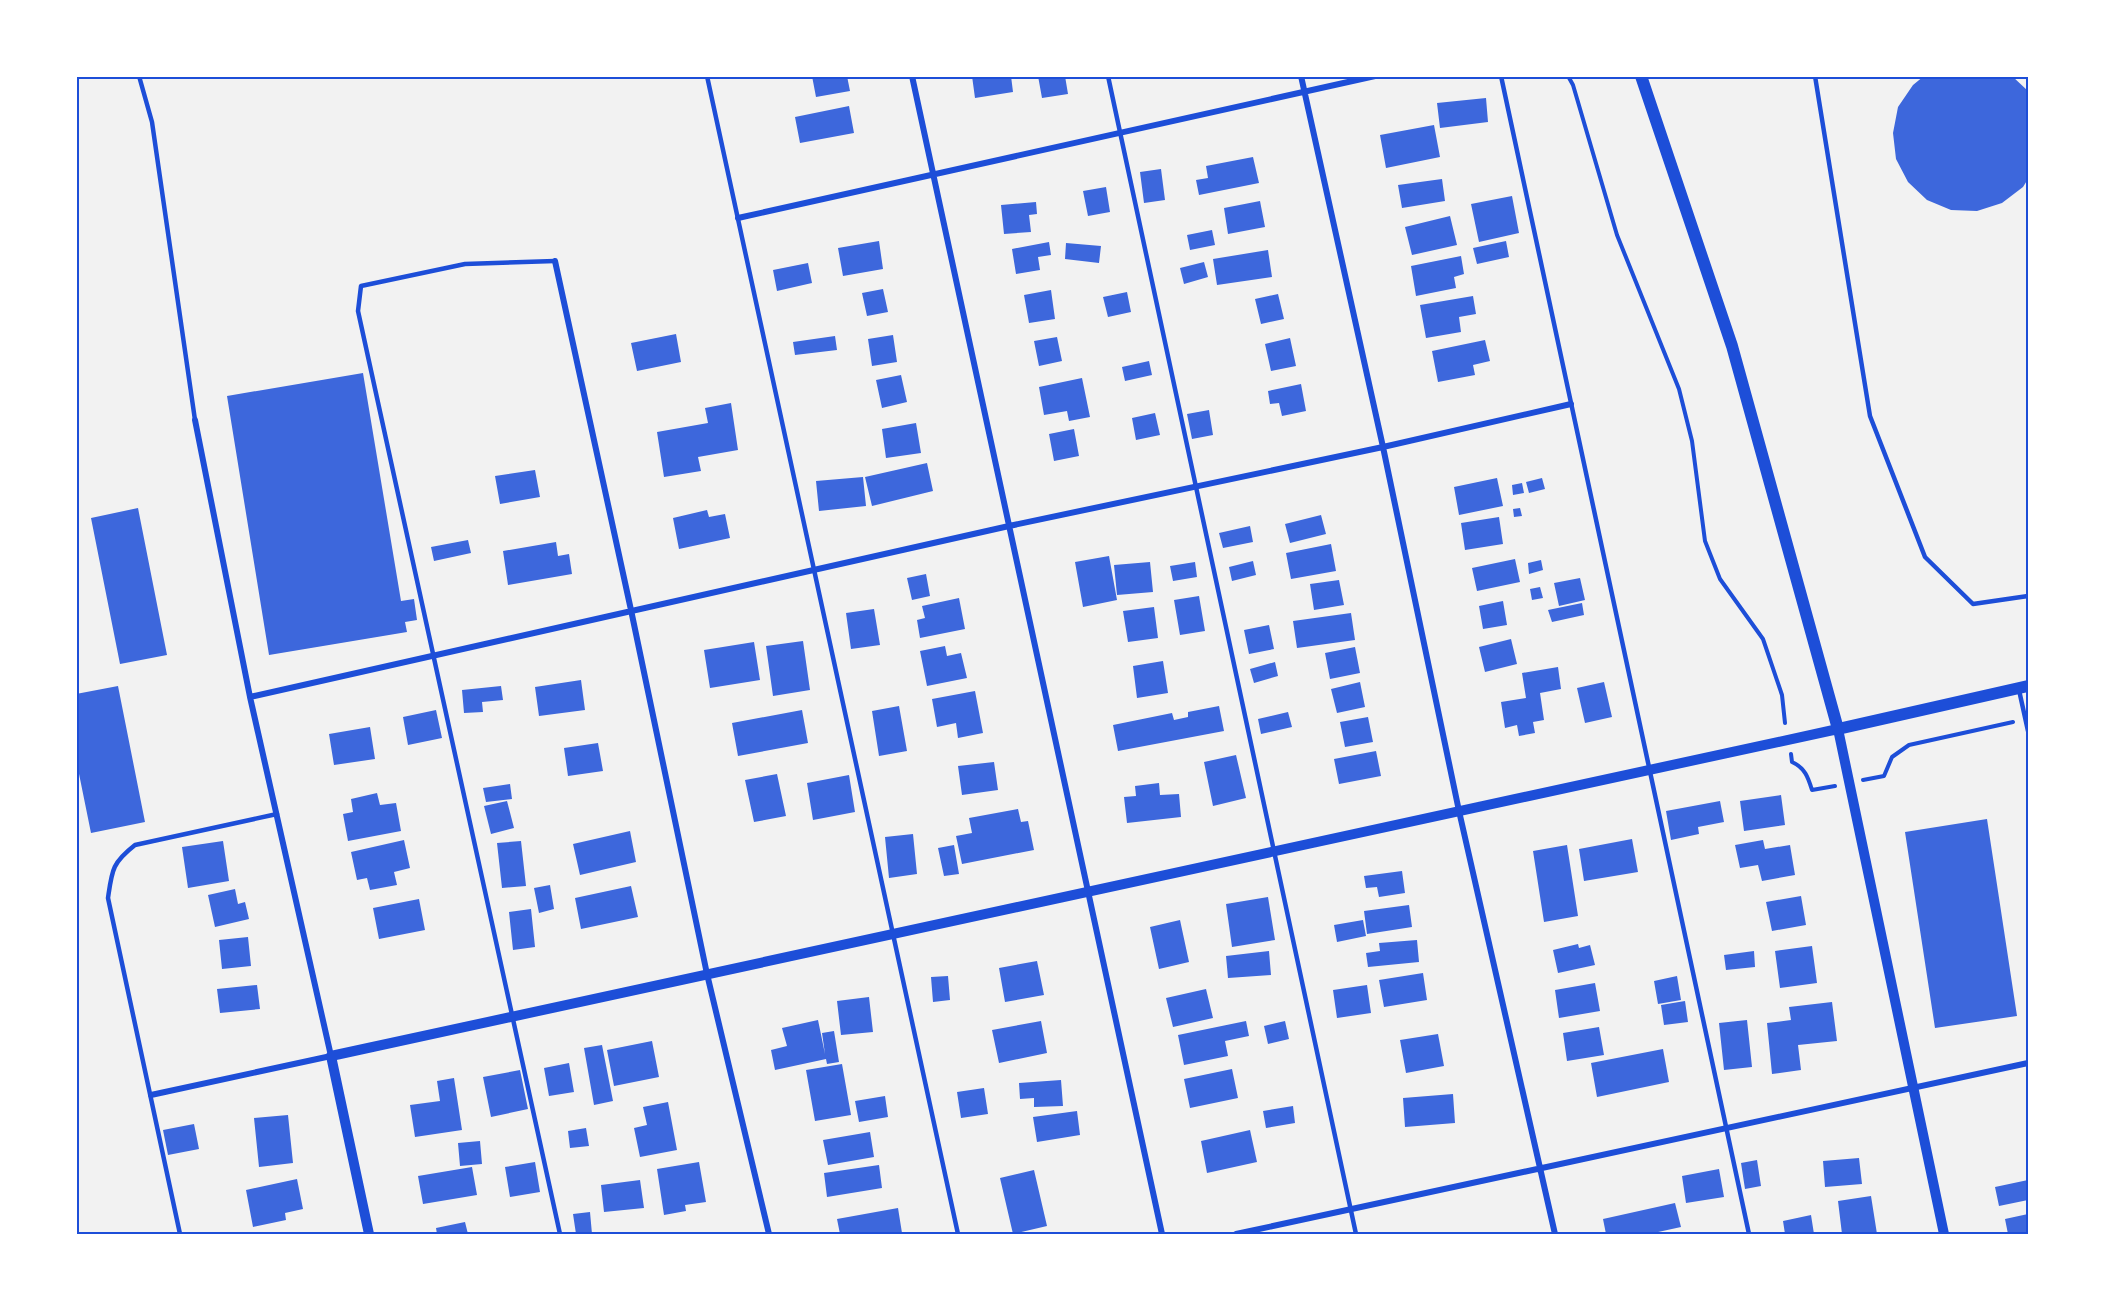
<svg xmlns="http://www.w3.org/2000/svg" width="2105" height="1311" font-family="'Sofia Sans Condensed',sans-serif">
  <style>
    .building { fill: #3d67dc }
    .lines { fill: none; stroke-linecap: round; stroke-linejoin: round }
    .path { stroke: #1d4ed8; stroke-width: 4 }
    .service { stroke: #1d4ed8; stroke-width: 4.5 }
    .minor { stroke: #1d4ed8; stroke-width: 6 }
    .tertiary { stroke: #1d4ed8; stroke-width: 10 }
    .secondary { stroke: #1d4ed8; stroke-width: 12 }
    .neatline { fill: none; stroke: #1d4ed8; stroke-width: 2 }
  </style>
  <rect width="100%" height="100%" fill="#f2f2f2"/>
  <!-- building -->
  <path class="building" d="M812,76H847L850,91L816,97Z
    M972,76H1011L1013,92L975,98Z
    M1038,76H1065L1068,94L1042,98Z
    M1924,76H2012L2028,91V179L2023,187L2002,203L1977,211L1951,210L1927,200L1908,182L1896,159L1893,133L1898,107L1913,85Z
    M1486,98L1488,122L1440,128L1437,103Z
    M849,106L854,133L800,143L795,117Z
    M1434,125L1440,157L1386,168L1380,135Z
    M1253,157L1259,183L1199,195L1196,180L1208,178L1206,166Z
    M1161,169L1165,200L1144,203L1140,172Z
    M1442,179L1445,201L1402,208L1398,185Z
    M1106,187L1110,212L1088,216L1083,191Z
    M1512,196L1519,233L1479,242L1471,204Z
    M1260,201L1265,227L1228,234L1224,208Z
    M1036,202L1037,214L1029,215L1031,232L1004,234L1001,205Z
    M1450,216L1457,245L1412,255L1405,227Z
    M1212,230L1215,245L1190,250L1187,235Z
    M879,241L883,269L843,276L838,248Z
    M1506,241L1509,257L1477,264L1473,248Z
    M1049,242L1051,255L1038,257L1040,270L1016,274L1012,249Z
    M1066,243L1101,246L1099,263L1065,259Z
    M1268,250L1272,277L1217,285L1213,259Z
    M1461,256L1464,274L1454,277L1456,288L1416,296L1411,266Z
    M1204,262L1208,277L1184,284L1180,268Z
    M808,263L812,283L777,291L773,270Z
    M883,289L888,312L867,316L862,293Z
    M1051,290L1055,319L1029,323L1024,295Z
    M1127,292L1131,312L1108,317L1103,297Z
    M1278,294L1284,319L1261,324L1255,299Z
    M1473,296L1476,314L1459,317L1461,332L1426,338L1420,305Z
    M676,334L681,362L637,371L631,343Z
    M893,335L897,362L872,366L868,339Z
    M835,336L837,350L795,355L793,342Z
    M1057,337L1062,361L1039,366L1034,341Z
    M1290,338L1296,366L1271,371L1265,344Z
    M1485,340L1490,361L1473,365L1475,375L1438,382L1432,351Z
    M1149,361L1152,375L1125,381L1122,367Z
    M363,373L401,601L414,599L417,620L405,622L407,632L269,655L227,396Z
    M901,375L907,402L882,408L876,380Z
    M1082,378L1090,417L1069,421L1067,411L1044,415L1039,387Z
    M1301,384L1306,411L1282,416L1279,403L1270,404L1268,391Z
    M731,403L738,450L698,457L701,471L664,477L657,432L708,423L705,408Z
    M1209,410L1213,435L1192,439L1187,414Z
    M1155,413L1160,435L1136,440L1132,418Z
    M916,423L921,453L886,458L882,429Z
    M1074,429L1079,456L1054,461L1049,434Z
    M927,463L933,491L872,506L865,477Z
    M535,470L540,497L500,504L495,476Z
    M863,477L866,506L819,511L816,481Z
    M1497,478L1503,506L1459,515L1454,487Z
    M1542,478L1545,489L1529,493L1526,482Z
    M1522,483L1524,493L1513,495L1512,485Z
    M138,508L167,655L120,664L91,518Z
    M1520,508L1522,516L1514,517L1513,509Z
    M707,510L709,517L725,514L730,538L679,549L673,518Z
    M1321,515L1326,534L1290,543L1285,524Z
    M1499,517L1503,544L1465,550L1461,523Z
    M1250,526L1253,542L1223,548L1219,533Z
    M468,540L471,553L434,561L431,547Z
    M556,542L558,556L569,554L572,574L508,585L503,551Z
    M1331,544L1336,571L1291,579L1286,553Z
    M1109,556L1117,600L1083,607L1075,562Z
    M1515,559L1520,582L1477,591L1472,568Z
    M1541,560L1543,570L1529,574L1528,563Z
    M1253,561L1256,575L1232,581L1229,567Z
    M1150,562L1153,592L1117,595L1114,565Z
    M1195,562L1197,577L1173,581L1170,566Z
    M926,574L930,596L912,600L907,578Z
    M1580,578L1585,600L1559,606L1554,583Z
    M1339,580L1344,605L1314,610L1310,584Z
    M1540,587L1543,598L1532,600L1530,589Z
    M1199,596L1205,631L1180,635L1174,600Z
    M959,598L965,629L920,638L917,620L925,618L922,606Z
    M1503,601L1507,625L1483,629L1479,606Z
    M1582,603L1584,615L1552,622L1548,610Z
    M1154,607L1158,638L1128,642L1123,611Z
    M874,609L880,645L851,649L846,613Z
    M1351,613L1355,640L1297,648L1293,621Z
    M1269,625L1274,649L1249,654L1244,630Z
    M1511,639L1517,664L1485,672L1479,647Z
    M803,641L810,690L773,696L766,646Z
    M754,642L760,680L710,688L704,650Z
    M945,646L947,656L961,653L967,678L927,686L920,651Z
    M1355,647L1360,673L1330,679L1325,653Z
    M1163,661L1168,693L1137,698L1133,666Z
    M1275,662L1278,676L1254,683L1250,669Z
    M1558,667L1561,689L1540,693L1544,720L1533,722L1535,733L1519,736L1517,725L1505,728L1501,702L1526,698L1522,673Z
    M581,680L585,710L539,716L535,687Z
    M1360,682L1365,707L1337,713L1331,689Z
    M1604,682L1612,717L1585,723L1577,688Z
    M118,686L145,822L91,833L76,759V694Z
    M501,686L503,700L482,702L483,712L464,713L462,690Z
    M975,691L983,733L958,738L956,723L937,727L932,699Z
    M899,706L907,751L879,756L872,711Z
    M1219,706L1224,731L1118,751L1113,725L1172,713L1174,720L1188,717V712Z
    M436,710L442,738L408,745L403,717Z
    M802,710L808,743L738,756L732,723Z
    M1288,712L1292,727L1261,734L1258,719Z
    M1368,717L1373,742L1345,747L1340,722Z
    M370,727L375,759L334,765L329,734Z
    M598,743L603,771L568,776L564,748Z
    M1376,751L1381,776L1339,784L1334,759Z
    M1236,755L1246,798L1213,806L1204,762Z
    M994,762L998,790L962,795L958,766Z
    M777,774L786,816L754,822L745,780Z
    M849,775L855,812L813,820L807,783Z
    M1159,783L1160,795L1179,794L1181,817L1127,823L1124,797L1136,796L1135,786Z
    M510,784L512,799L486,802L483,788Z
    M377,793L380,805L396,803L401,831L348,841L343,814L353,812L351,799Z
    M1781,795L1785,825L1744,831L1740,801Z
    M507,801L514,828L491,834L484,806Z
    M1720,801L1724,822L1698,827L1699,834L1671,840L1666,811Z
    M1018,809L1021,822L1028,821L1034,850L962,864L956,836L972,833L969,818Z
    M1987,819L2017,1016L1935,1028L1905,832Z
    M630,831L636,862L580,875L573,844Z
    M913,834L917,874L889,878L885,837Z
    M1632,839L1638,872L1584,881L1579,849Z
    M404,840L410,868L394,872L397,885L370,890L367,878L357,880L351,852Z
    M1763,840L1765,849L1790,845L1795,875L1762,881L1758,865L1740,868L1735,845Z
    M223,841L229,881L188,888L182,847Z
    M521,841L526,886L502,888L497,843Z
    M954,845L959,874L944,876L938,848Z
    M1567,845L1578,916L1544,922L1533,851Z
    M1402,871L1405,893L1379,897L1377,887L1366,888L1364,876Z
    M550,885L554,909L539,913L534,888Z
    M631,886L638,917L581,929L575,898Z
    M235,889L238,904L245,902L249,919L215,927L208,895Z
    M1801,896L1806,925L1772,931L1766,902Z
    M1268,897L1275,940L1232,947L1226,904Z
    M419,899L425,930L379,939L373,908Z
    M1409,905L1412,927L1367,934L1364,911Z
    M531,909L535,947L513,950L509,912Z
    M1180,920L1189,962L1159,969L1150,927Z
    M1363,920L1366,936L1337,942L1334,925Z
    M248,937L251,966L222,969L219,940Z
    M1417,940L1419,962L1368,967L1366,953L1380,951L1379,943Z
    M1578,944L1579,948L1590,945L1595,965L1558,973L1553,950Z
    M1812,946L1817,983L1780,988L1775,951Z
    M1269,951L1271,975L1228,978L1226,956Z
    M1754,951L1755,967L1726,970L1724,955Z
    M1037,961L1044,995L1005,1002L999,968Z
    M1423,973L1427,1000L1384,1007L1379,980Z
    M948,976L950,1000L933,1002L931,977Z
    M1677,976L1681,1000L1658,1004L1654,981Z
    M1595,983L1600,1011L1559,1018L1555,990Z
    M257,985L260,1009L220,1013L217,989Z
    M1367,985L1371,1013L1337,1018L1333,990Z
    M1206,989L1213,1018L1173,1027L1166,998Z
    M869,997L873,1032L841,1035L837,1001Z
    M1685,1001L1688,1022L1664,1025L1661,1005Z
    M1832,1002L1837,1041L1798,1045L1801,1070L1772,1074L1767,1023L1791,1020L1789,1007Z
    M818,1020L825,1054L822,1033L834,1031L839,1062L827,1064L826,1059L775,1070L771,1050L787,1046L782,1028Z
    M1747,1020L1752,1067L1724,1070L1719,1023Z
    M1041,1021L1047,1053L999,1063L992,1030Z
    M1246,1021L1249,1036L1225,1041L1228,1056L1184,1065L1178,1035Z
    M1285,1021L1289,1039L1268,1044L1264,1026Z
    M1599,1027L1604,1055L1567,1061L1563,1033Z
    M1438,1034L1444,1066L1406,1073L1400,1040Z
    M652,1041L659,1077L614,1086L607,1050Z
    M602,1045L613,1101L594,1105L584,1048Z
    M1663,1049L1669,1082L1597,1097L1591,1063Z
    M569,1063L574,1092L549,1096L544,1068Z
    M842,1064L851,1115L815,1121L806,1070Z
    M1232,1069L1238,1098L1190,1108L1184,1079Z
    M520,1070L528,1109L491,1117L483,1077Z
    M454,1078L462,1130L415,1137L410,1105L440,1101L437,1081Z
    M1061,1080L1063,1106L1034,1107V1098L1020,1099L1019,1083Z
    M984,1088L988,1114L961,1118L957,1092Z
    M1453,1094L1455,1123L1405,1127L1403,1098Z
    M885,1096L888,1117L859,1122L855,1101Z
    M668,1102L677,1150L640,1157L634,1128L647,1125L643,1107Z
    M1293,1106L1295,1123L1266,1128L1263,1111Z
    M1077,1111L1080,1135L1037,1142L1033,1117Z
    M288,1115L293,1163L259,1167L254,1118Z
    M194,1124L199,1149L168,1155L163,1130Z
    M586,1128L589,1146L570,1148L568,1131Z
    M1250,1130L1257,1162L1207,1173L1201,1141Z
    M870,1132L874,1157L828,1165L823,1140Z
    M480,1141L482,1164L460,1166L458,1143Z
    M1859,1158L1862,1184L1825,1187L1823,1161Z
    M1757,1160L1761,1186L1745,1189L1741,1163Z
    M535,1162L540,1192L510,1197L505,1167Z
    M699,1162L706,1202L685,1205L686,1211L664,1215L657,1169Z
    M879,1165L882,1188L827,1197L824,1173Z
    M472,1167L477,1195L423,1204L418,1176Z
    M1719,1169L1724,1197L1686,1203L1682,1176Z
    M1034,1170L1047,1226L1013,1234L1000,1178Z
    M297,1179L303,1209L285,1213L286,1220L253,1227L246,1190Z
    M640,1180L644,1208L604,1212L601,1185Z
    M2028,1180V1200L1999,1206L1995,1187Z
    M1871,1196L1877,1234H1842L1838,1201Z
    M1675,1203L1681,1227L1649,1234H1606L1603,1219Z
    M898,1208L902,1233L840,1234L837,1219Z
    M590,1212L592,1234H576L573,1214Z
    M2028,1214V1234H2008L2005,1219Z
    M1811,1215L1814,1234H1785L1783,1221Z
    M465,1222L468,1234H437L436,1228Z"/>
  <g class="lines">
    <!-- path -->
    <path class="path" d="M1568,76L1573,85L1617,235L1679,389L1692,441L1705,541L1720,579L1763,639L1782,695L1785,723
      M1791,754L1792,762C1805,768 1808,777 1812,790L1835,786
      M1863,780L1884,776L1892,757L1909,745L2013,722"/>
    <!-- service -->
    <path class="service" d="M139,76L152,122L195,420
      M707,76L958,1234
      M1108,76L1356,1234
      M1501,76L1749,1234
      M1815,76L1870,416L1925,557L1973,604L2028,596
      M555,261L465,264L361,286L358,311L560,1234
      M2019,690L2028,731
      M180,1234L108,898C112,870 112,863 135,845L277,814"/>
    <!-- minor -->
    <path class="minor" d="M912,76L1162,1234
      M1301,76L1383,447L1459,811L1555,1234
      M738,218L1375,76
      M555,261L631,610L707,974L769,1234
      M250,697L1009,526L1383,447L1571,404
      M151,1095L331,1056L250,697L195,420
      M1236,1234L2028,1063"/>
    <!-- tertiary -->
    <path class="tertiary" d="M369,1234L331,1056L1838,729L1944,1234"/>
    <!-- secondary -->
    <path class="secondary" d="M1641,76L1732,346L1838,729L2028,686"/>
  </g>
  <!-- border -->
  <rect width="2105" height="1311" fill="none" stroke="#ffffff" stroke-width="156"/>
  <rect x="78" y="78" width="1949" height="1155" class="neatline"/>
</svg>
